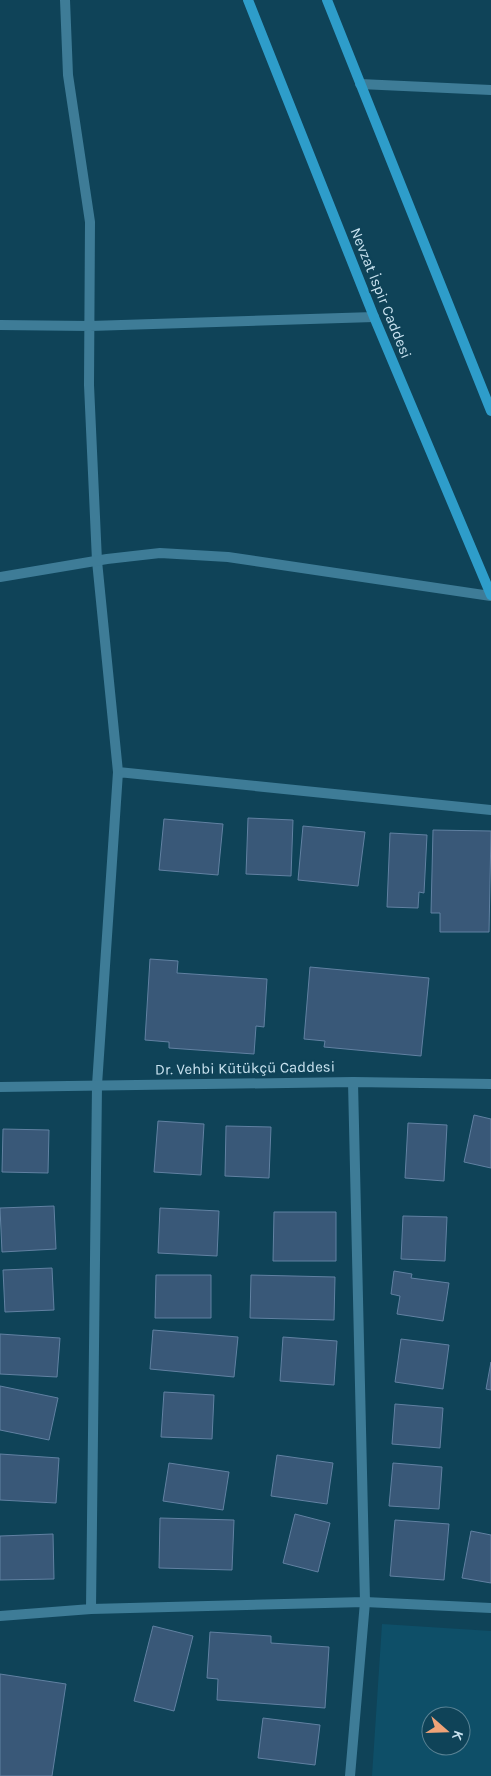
<svg xmlns="http://www.w3.org/2000/svg" width="491" height="1776" font-family="Karla,sans-serif">
  <style>
    .built { fill: #0e4f68; fill-rule: evenodd }
    .building { fill: #395878; stroke: #6181a2 }
    .lines { fill: none; stroke-linecap: round; stroke-linejoin: round }
    .minor { stroke: #3e7c97; stroke-width: 10 }
    .tertiary { stroke: #3e7c97; stroke-width: 10 }
    .secondary { stroke: #2e9dca; stroke-width: 10 }
    .labels { text-anchor: middle; dominant-baseline: central; stroke-width: 4.5; stroke-linejoin: round; paint-order: stroke }
    .street-label { font-size: 15px; fill: #cae3f0; stroke: #0f4358 }
  </style>
  <rect width="100%" height="100%" fill="#0f4358"/>
  <!-- built -->
  <path class="built" d="M382,1624L491,1631V1776H372ZM431,1716H461V1746H431Z"/>
  <!-- building -->
  <path class="building" d="M248,818L293,820L291,876L246,874Z
    M164,819L223,824L218,875L159,870Z
    M303,826L365,832L358,886L298,880Z
    M433,830L491,831L489,932H440V913H431Z
    M390,833L427,835L424,893L419,892L418,908L387,907Z
    M150,959L178,961L177,973L267,979L264,1027L256,1026L254,1054L169,1048V1042L145,1040Z
    M310,967L429,978L421,1056L324,1047L325,1041L304,1039Z
    M474,1115L491,1119V1168L464,1162Z
    M158,1121L204,1124L201,1175L154,1172Z
    M408,1123L447,1125L444,1181L405,1178Z
    M226,1126L271,1127L269,1178L225,1176Z
    M3,1129L49,1130L48,1173L2,1172Z
    M54,1206L56,1249L2,1252L0,1208Z
    M160,1208L219,1211L217,1256L158,1253Z
    M274,1212H336V1261H273Z
    M403,1216L447,1217L445,1261L401,1259Z
    M52,1268L54,1310L5,1312L3,1270Z
    M394,1271L412,1274L411,1278L449,1283L443,1321L397,1314L400,1296L391,1294Z
    M156,1275H211V1318H155Z
    M251,1275L335,1277L334,1320L250,1318Z
    M153,1330L238,1337L234,1377L150,1369Z
    M0,1334L60,1338L57,1377L0,1374Z
    M283,1337L337,1341L334,1385L280,1381Z
    M401,1339L449,1345L443,1389L395,1382Z
    M491,1362V1390L486,1389Z
    M0,1386L58,1398L49,1440L0,1430Z
    M164,1392L214,1395L212,1439L161,1437Z
    M395,1404L443,1408L440,1448L392,1444Z
    M0,1454L59,1458L56,1503L0,1500Z
    M277,1455L333,1463L327,1504L271,1496Z
    M169,1463L229,1472L223,1510L163,1501Z
    M393,1463L442,1467L439,1509L389,1506Z
    M295,1514L330,1523L318,1572L283,1563Z
    M160,1518L234,1520L232,1570L159,1568Z
    M395,1520L449,1524L444,1580L390,1576Z
    M471,1531L491,1535V1583L462,1578Z
    M53,1534L54,1579L0,1580V1536Z
    M153,1626L193,1636L174,1711L134,1701Z
    M210,1632L271,1636V1643L329,1647L325,1708L217,1700L218,1679L207,1678Z
    M0,1674L66,1684L52,1776H0Z
    M263,1718L320,1725L315,1765L258,1758Z"/>
  <g class="lines">
    <!-- minor -->
    <path class="minor" d="M65,0L68,75L90,222L89,385L97,561L118,772L97,1085L91,1609
      M360,84L491,90
      M0,325L90,326L374,317
      M118,772L491,810
      M0,1616L91,1609L365,1602L491,1608
      M350,1776L365,1602L353,1082"/>
    <!-- tertiary -->
    <path class="tertiary" d="M0,577L107,559L160,553L228,557L491,596
      M0,1087L353,1082L491,1084"/>
    <!-- secondary -->
    <path class="secondary" d="M248,0L374,317L491,595
      M327,0L491,411"/>
  </g>
  <g class="labels">
    <!-- street labels -->
    <g class="street-label">
      <text transform="translate(381 293) rotate(68)">Nevzat İspir Caddesi</text>
      <text transform="translate(245 1068) rotate(-1)">Dr. Vehbi Kütükçü Caddesi</text>
    </g>
  </g>
  <!-- north arrow -->
  <g transform="translate(446 1731) rotate(110)"><circle r="24" fill="#0f4358" stroke="#5a8395"/>
  <path d="M0-4L9 19L0 12L-9 19Z" fill="#efa378"/>
  <text y="-8" font-size="14" font-weight="bold" text-anchor="middle" fill="#cae3f0">K</text>
  </g>
</svg>
